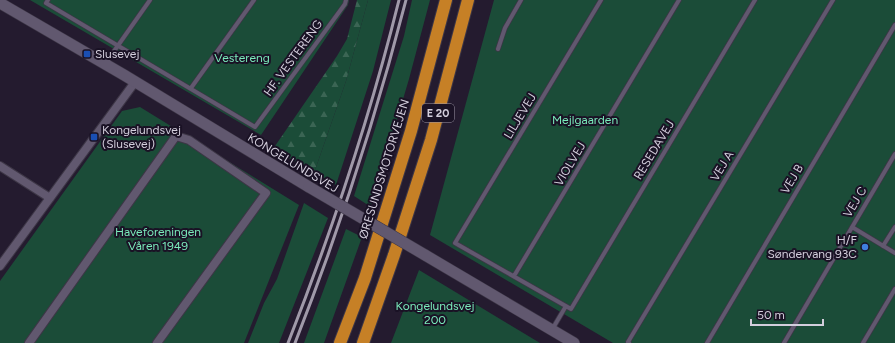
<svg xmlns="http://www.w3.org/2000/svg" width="895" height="343" font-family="Figtree,sans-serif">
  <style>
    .green { fill: #1b4c38 }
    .forest { fill: url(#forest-firs) }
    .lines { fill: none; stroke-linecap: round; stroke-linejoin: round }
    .lane-casing { stroke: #3d3646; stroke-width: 5.5 }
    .street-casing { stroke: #3d3646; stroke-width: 10 }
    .secondary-casing { stroke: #3d3646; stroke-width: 12 }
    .highway-casing { stroke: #3d3646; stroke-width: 14 }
    .lane { stroke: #61586f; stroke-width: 4 }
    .street { stroke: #61586f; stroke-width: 8 }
    .secondary { stroke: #61586f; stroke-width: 11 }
    .highway { stroke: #c68026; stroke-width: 12 }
    .rail { stroke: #a099a9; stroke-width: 3 }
    .secondary-bridge-casing { stroke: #3d3646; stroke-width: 12; stroke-linecap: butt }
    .secondary-bridge { stroke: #61586f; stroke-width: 11 }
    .transit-dot { fill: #1a4fb4; stroke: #1a1225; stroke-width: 1.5 }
    .shop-dot { fill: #3f7fe0; stroke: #1a1225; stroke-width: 1.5 }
    .labels { text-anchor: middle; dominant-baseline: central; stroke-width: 4; stroke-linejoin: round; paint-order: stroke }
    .shield { fill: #1a1225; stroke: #9c96a5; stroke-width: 1 }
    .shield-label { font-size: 11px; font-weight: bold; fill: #d3cedc }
    .poi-label { font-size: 12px; fill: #d3cedc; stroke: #1a1225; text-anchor: start }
    .park-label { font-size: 12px; fill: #7aebbb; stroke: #1a1225 }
    .street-label { font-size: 12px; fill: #d3cedc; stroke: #1a1225 }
  </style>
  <defs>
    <pattern id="forest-firs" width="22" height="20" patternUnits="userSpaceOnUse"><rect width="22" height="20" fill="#1b4c38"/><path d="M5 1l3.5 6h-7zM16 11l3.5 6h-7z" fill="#3b6554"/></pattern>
  </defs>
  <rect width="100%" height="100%" fill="#241b2f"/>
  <!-- green -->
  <path class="green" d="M30,0H349L348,5L261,135Z
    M368,0H391L373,71L336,185L314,173L346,81Z
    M412,0H430L409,79L371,207L354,196L404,36Z
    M494,0H895V343H613L430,235Z
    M140,107L299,205L244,343H0V281L122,111Z
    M304,203L328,218L279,343H248L264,303L277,279Z
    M346,229L362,237L324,343H304Z
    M419,270L540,343H391Z"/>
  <!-- forest -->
  <path class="forest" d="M357,0H368L346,81L314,173L273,149L337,56L347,39Z"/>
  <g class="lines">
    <!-- lane casing -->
    <g class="lane-casing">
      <path id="lane" d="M48,0L46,3L255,127L345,4L346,0
        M601,0L455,243L571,309L755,0
        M498,49L505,28L521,0
        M105,64L150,0
        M191,88L254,0
        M852,227L895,253
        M883,246L895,227
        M514,276L679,0
        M553,328L566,306
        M629,343L628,342L833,0
        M707,343L895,25
        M784,343L895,154
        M863,343L895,289"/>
    </g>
    <!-- street casing -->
    <g class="street-casing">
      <path id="street" d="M0,166L50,198
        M0,266L135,82
        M29,343L176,136L189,140L266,193L157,343"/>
    </g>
    <!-- secondary casing -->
    <g class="secondary-casing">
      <path id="secondary" d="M0,3L124,75L309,187
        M425,255L574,343"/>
    </g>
    <!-- highway casing -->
    <g class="highway-casing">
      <path id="highway" d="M340,343L365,278L411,131L446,0
        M363,343L394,255L431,140L468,0"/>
    </g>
    <!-- lane -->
    <use href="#lane" class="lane"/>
    <!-- street -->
    <use href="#street" class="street"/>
    <!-- secondary -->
    <use href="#secondary" class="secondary"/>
    <!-- highway -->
    <use href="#highway" class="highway"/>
    <!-- rail -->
    <path class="rail" d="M288,343C332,231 370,117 399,0
      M295,343C339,231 376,117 406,0"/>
    <!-- secondary-bridge casing -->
    <g class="secondary-bridge-casing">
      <path id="secondary-bridge" d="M309,187L425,255"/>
    </g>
    <!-- secondary-bridge -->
    <use href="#secondary-bridge" class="secondary-bridge"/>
  </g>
  <!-- markers -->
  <g class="transit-dot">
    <rect x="83" y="50" width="8" height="8" rx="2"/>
    <rect x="90" y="133" width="8" height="8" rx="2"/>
  </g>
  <circle class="shop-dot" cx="865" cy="247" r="4"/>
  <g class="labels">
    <!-- shield labels -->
    <rect class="shield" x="422" y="104" width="32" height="18" rx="3"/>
    <g class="shield-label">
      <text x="438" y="113">E 20</text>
    </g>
    <!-- poi labels -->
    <g class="poi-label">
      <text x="95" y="54">Slusevej</text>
      <text x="102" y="130">Kongelundsvej<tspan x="102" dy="14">(Slusevej)</tspan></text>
      <text x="857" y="240" text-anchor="end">H/F<tspan x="857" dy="14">Søndervang 93C</tspan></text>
    </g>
    <!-- park labels -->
    <g class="park-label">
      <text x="242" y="58">Vestereng</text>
      <text x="585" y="120">Mejlgaarden</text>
      <text x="158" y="232">Haveforeningen<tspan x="158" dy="14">Våren 1949</tspan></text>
      <text x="435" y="306">Kongelundsvej<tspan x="435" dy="14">200</tspan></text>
    </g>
    <!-- street labels -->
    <g class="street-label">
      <text transform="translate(293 58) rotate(-54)">HF. VESTERENG</text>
      <text transform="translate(520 116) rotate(-59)">LILJEVEJ</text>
      <text transform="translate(654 150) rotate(-59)">RESEDAVEJ</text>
      <text transform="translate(293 163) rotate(31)">KONGELUNDSVEJ</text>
      <text transform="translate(570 164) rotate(-59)">VIOLVEJ</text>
      <text transform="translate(722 166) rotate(-59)">VEJ A</text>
      <text transform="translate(384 169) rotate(-73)">ØRESUNDSMOTORVEJEN</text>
      <text transform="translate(792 179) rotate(-59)">VEJ B</text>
      <text transform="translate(855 202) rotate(-59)">VEJ C</text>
    </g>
  </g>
  <!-- scale -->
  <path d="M751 319v6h72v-6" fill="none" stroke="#d3cedc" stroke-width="2"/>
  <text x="757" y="319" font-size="12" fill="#d3cedc" stroke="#1a1225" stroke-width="3" paint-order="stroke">50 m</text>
</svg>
